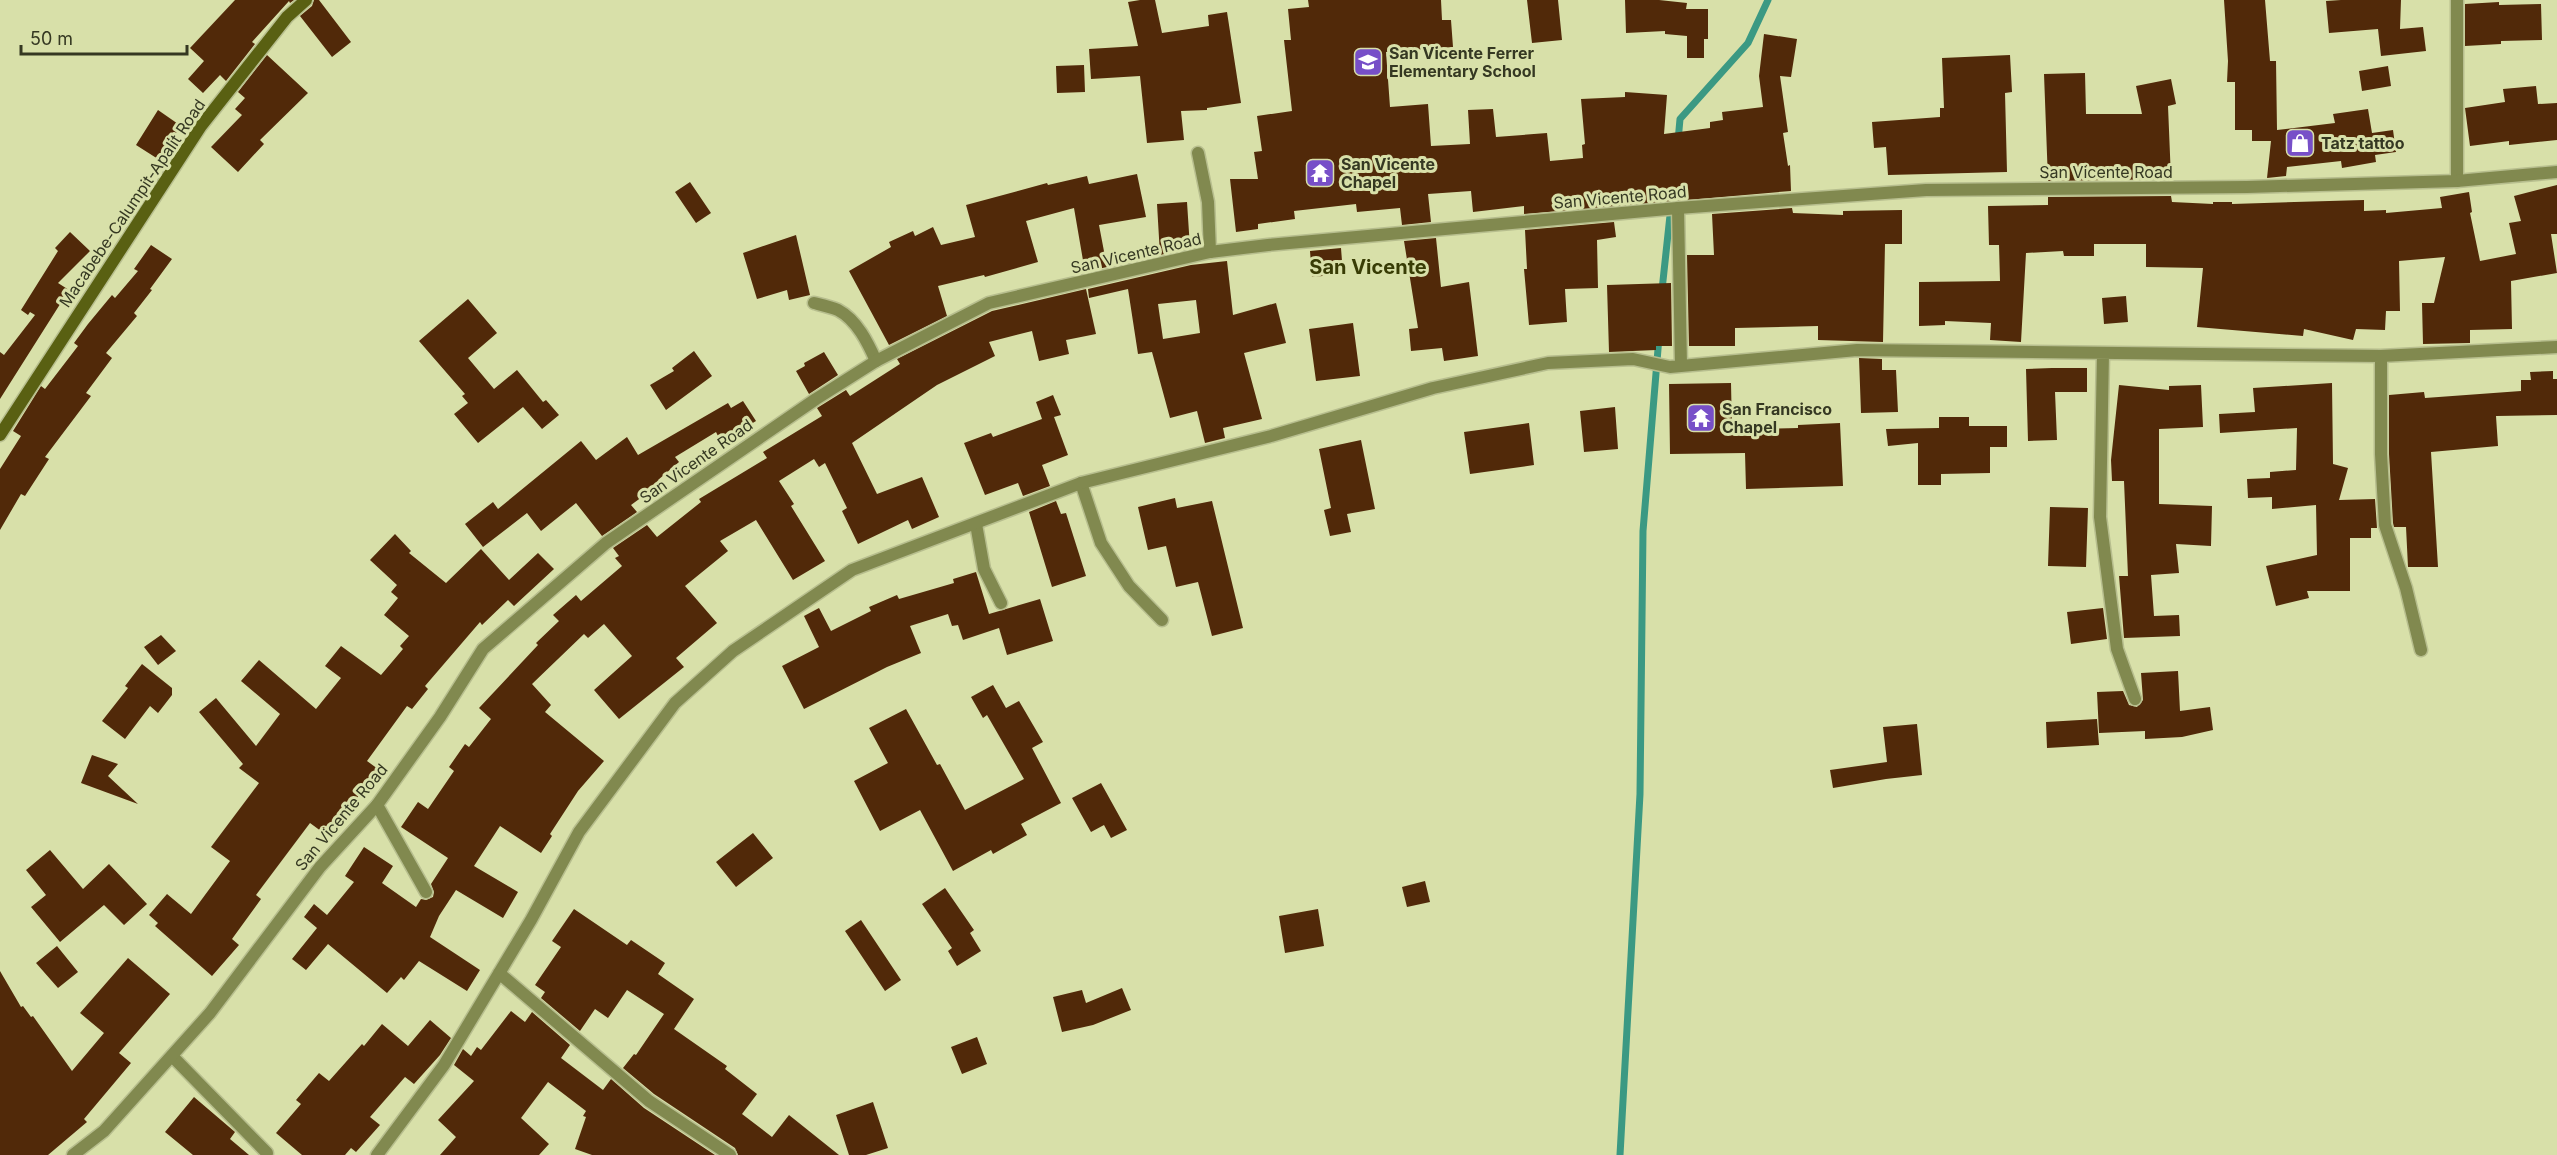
<svg xmlns="http://www.w3.org/2000/svg" width="2557" height="1155" font-family="Inter,sans-serif">
  <style>
    .lines { fill: none; stroke-linecap: round; stroke-linejoin: round }
    .stream { stroke: #3b9983; stroke-width: 7 }
    .building { fill: #512909; fill-rule: evenodd }
    .service-casing { stroke: #b7be8e; stroke-width: 15 }
    .minor-casing { stroke: #b7be8e; stroke-width: 15 }
    .tertiary-casing { stroke: #b7be8e; stroke-width: 15 }
    .secondary-casing { stroke: #b7be8e; stroke-width: 15 }
    .service { stroke: #81894f; stroke-width: 12 }
    .minor { stroke: #81894f; stroke-width: 12 }
    .tertiary { stroke: #81894f; stroke-width: 12 }
    .secondary { stroke: #596012; stroke-width: 12 }
    .labels { text-anchor: middle; dominant-baseline: central; stroke-width: 6; stroke-linejoin: round; paint-order: stroke }
    .poi-label { font-size: 16px; font-weight: bold; fill: #353822; stroke: #d8e0a9; text-anchor: start }
    .street-label { font-size: 16px; fill: #353822; stroke: #d8e0a9 }
    .quarter-label { font-size: 20px; font-weight: bold; fill: #383c05; stroke: #d8e0a9 }
  </style>
  <rect width="100%" height="100%" fill="#d8e0a9"/>
  <g class="lines">
    <!-- stream -->
    <path class="stream" d="M1678,141L1680,119L1748,43L1768,0
      M1662,290L1671,206
      M1620,1155L1640,794L1643,531L1659,337"/>
  </g>
  <!-- building -->
  <path class="building" d="M235,0H294L290,3L289,1L252,42L255,44L226,81L220,75L203,93L188,79L204,61L190,48Z
    M314,0H319L351,42L332,57L300,16L312,6Z
    M1140,0H1155L1162,33L1209,26L1208,15L1227,12L1241,103L1207,108V110L1181,111L1184,140L1147,143L1140,76L1091,79L1089,49L1138,46L1128,2Z
    M1308,0H1441L1442,20H1451L1453,47L1386,52L1390,107L1428,104L1431,146L1470,144L1468,110L1493,109L1496,137L1547,133L1550,161L1583,158L1582,145L1585,144L1581,99L1625,97V92L1667,95L1664,134L1710,128V122L1723,120L1722,112L1763,107L1759,76L1764,34L1797,39L1791,77L1780,76L1788,132L1783,133L1788,166L1790,165L1791,191L1524,214V206L1473,212L1471,191L1428,194L1431,222L1402,225L1400,208L1357,212L1356,204L1294,211L1295,219L1258,224V229L1236,232L1230,179H1258L1254,152L1262,151L1257,116L1292,111L1284,40H1291L1288,9L1309,7Z
    M1527,0H1558L1562,40L1532,43Z
    M1625,0H1659L1687,3L1686,9H1708V39H1704V58H1687V36L1665,34V31L1626,33Z
    M2224,0H2265L2270,61H2276L2277,130L2335,123L2333,114L2368,109L2372,133L2393,130L2396,152L2375,155L2376,162L2342,168L2341,161L2287,167L2286,176L2267,178L2271,141H2252V130H2235V82H2227L2228,61Z
    M2341,0H2401L2400,29L2423,27L2426,51L2381,56L2378,29L2329,33L2326,1Z
    M2499,2V5L2541,4L2542,40L2501,41V44L2465,46V4Z
    M267,55L308,93L260,140L264,144L238,172L211,147L242,115L235,109L245,98L238,92Z
    M2010,55L2012,92L2005,93L2007,172L1888,175L1886,147L1874,148L1872,122L1940,117V108H1944L1942,58Z
    M1084,65L1085,92L1057,93L1056,66Z
    M2388,66L2391,86L2362,91L2359,71Z
    M2085,73L2086,114H2142L2136,86L2171,79L2176,104L2168,106L2171,179L2048,181L2044,74Z
    M2536,86L2538,104L2557,103V140L2509,145V141L2470,146L2465,108L2505,102L2503,89Z
    M158,110L181,126L158,159L136,145Z
    M1137,174L1146,217L1099,225L1107,267L1085,272L1074,208L1026,221L1038,262L985,277L984,275L938,286L947,316L889,345L849,271L891,247L889,242L913,231L915,236L933,227L941,245L975,237L966,205L1047,183L1048,185L1087,176L1089,184Z
    M690,182L711,213L696,223L675,192Z
    M2557,185V234H2551L2557,273L2511,281L2512,329L2470,330V343L2423,344L2422,303H2434L2445,257L2399,261L2400,311H2386L2385,330L2356,329L2353,340L2304,329L2303,336L2197,327L2203,268L2146,267V244H2094V256H2064L2063,251L2026,253L2021,342L1990,340L1991,323L1945,321V325L1919,326V282L2000,281L1999,245H1989L1988,206L2048,205V197L2171,196L2172,202L2213,204V202H2232V204L2364,200V211L2386,210V213L2442,208L2440,197L2469,192L2472,212L2470,213L2480,261L2516,254L2509,223L2521,221L2514,196Z
    M1187,202L1190,248L1160,255L1157,204Z
    M1792,208L1793,213L1843,215V211L1902,210V244H1885L1883,342L1818,340V326L1735,328V346H1689L1687,255H1714L1712,214Z
    M1614,222L1616,237L1597,240L1598,288L1565,289L1567,322L1529,325L1524,269H1527L1525,230Z
    M70,232L90,251L58,283L69,290L0,399V352L4,355L35,315L30,312L28,315L21,310L58,251L55,248Z
    M796,235L810,295L789,300L787,290L757,299L743,253Z
    M1436,238L1441,287L1469,282L1478,356L1444,361L1442,348L1411,351L1409,329L1418,328L1404,241Z
    M151,245L172,259L150,289L152,290L134,313L137,316L106,353L112,358L86,393L91,396L45,457L49,459L25,496L21,494L0,530V469L21,436L13,431L41,386L45,389L78,346L74,343L88,324L112,295L115,298L138,271L134,269Z
    M1341,248L1343,274L1312,277L1310,251Z
    M1227,261L1233,315L1276,303L1286,343L1244,353L1262,419L1223,428L1225,438L1205,443L1197,411L1170,418L1152,352L1138,354L1128,289L1089,298L1088,289L1191,265ZM1196,300L1200,333L1163,339L1158,304Z
    M1671,283L1672,346H1656V350L1609,352L1607,285Z
    M1086,289L1096,334L1066,340L1069,354L1039,361L1032,331L989,342L995,356L937,385L852,443L877,494L922,477L939,517L912,529L908,520L858,544L842,511L847,508L825,463L819,467L814,459L779,481L794,504L791,506L825,561L793,580L756,520L720,541L728,551L685,586L717,623L676,658L684,667L619,719L594,690L632,656L604,624L588,638L584,634L532,684L551,705L545,712L604,761L578,791L550,834L552,836L541,853L500,826L474,866L518,892L503,918L456,890L439,916L430,937L480,970L467,991L419,961L404,980L401,977L387,993L328,944L306,970L292,959L317,928L304,917L314,904L327,915L354,882L345,876L364,847L393,866L382,883L416,907L421,899L426,900L433,897L434,892L431,884L448,858L401,827L418,802L428,809L454,771L449,767L465,744L469,747L491,719L479,708L538,645L536,643L559,621L553,615L576,595L581,601L622,566L615,558L619,556L613,548L647,525L657,537L701,502L699,499L767,458L763,452L822,416L817,408L846,390L850,396L900,364L897,359L992,311Z
    M2126,296L2128,322L2104,324L2102,298Z
    M468,299L497,333L468,358L494,389L517,370L543,402L546,400L559,415L542,429L523,407L478,443L454,414L468,403L462,396L465,394L419,341Z
    M1353,323L1360,376L1316,381L1309,329Z
    M694,351L712,376L666,410L650,385L674,371L672,368Z
    M824,352L838,375L809,394L796,371L805,366L804,363Z
    M1859,358L1882,359V370H1896L1898,412L1861,413Z
    M2052,368H2087V392H2055L2057,440L2028,441L2026,369Z
    M2553,371V379H2557V415L2496,416L2498,446L2431,452L2438,567H2408L2406,527H2394L2393,523L2389,454V395L2424,392L2425,398L2521,391V380H2531L2530,372Z
    M1731,383L1732,430L1798,428V425L1840,423L1843,486L1746,489L1745,453L1670,454L1669,384Z
    M2332,383L2333,464L2348,468L2339,500L2375,499L2377,528H2371V538H2350V591H2307L2309,598L2276,606L2266,566L2317,555L2316,505L2272,509V497L2248,498L2247,479L2270,478V472L2296,470L2297,428L2220,433L2219,414L2255,412L2253,388Z
    M2119,385L2169,390V386L2201,385L2203,427L2159,429V504L2212,506L2211,546L2176,544L2179,573L2151,575L2154,616L2179,615L2180,636L2124,638L2119,576H2128L2124,481H2112L2111,460Z
    M1053,395L1061,415L1054,417L1068,455L1042,465L1050,486L1023,496L1018,483L985,495L964,443L991,433L993,437L1042,419L1036,402Z
    M743,401L756,421L721,442L716,432L675,457L679,462L658,480L661,483L631,505L637,512L602,536L576,503L541,531L527,513L483,547L465,524L493,502L498,509L581,441L596,460L627,437L638,455L728,403L731,408Z
    M1615,407L1618,449L1584,452L1580,411Z
    M1939,417H1969V426H2007V447H1990V473L1941,474V485H1918V443L1888,446L1886,429L1939,428Z
    M1529,423L1534,465L1470,474L1464,432Z
    M1361,440L1375,509L1347,514L1351,532L1330,536L1324,510L1331,508L1319,449Z
    M1175,498L1177,508L1212,501L1243,628L1212,636L1198,582L1176,587L1166,546L1148,550L1138,507Z
    M1056,501L1061,514L1066,513L1086,576L1052,587L1029,512Z
    M2050,507L2088,508L2086,567L2048,566Z
    M395,534L411,551L409,553L446,583L481,549L509,580L538,553L554,569L514,606L508,600L482,625L480,622L425,686L428,689L412,709L407,706L367,761L378,769L350,808L329,837L310,823L256,895L261,899L232,939L239,945L212,976L155,926L158,923L149,915L167,894L191,914L230,861L211,847L259,783L239,768L243,764L199,712L216,698L256,746L280,714L241,681L259,660L316,709L341,678L325,666L341,646L381,675L403,649L400,646L409,636L384,615L398,598L391,592L397,585L370,560Z
    M976,572L989,614L1040,599L1053,641L1007,655L999,628L963,640L958,625L952,626L948,614L910,626L921,653L887,667L804,709L782,666L819,647L804,616L819,608L831,631L871,611L869,607L897,595L899,599L954,583L953,579Z
    M2103,608L2107,639L2071,644L2067,612Z
    M161,635L176,651L158,665L144,647Z
    M142,664L172,688V695L158,713L150,706L125,739L102,721L128,688L125,686Z
    M2178,671L2180,711L2210,707L2213,730L2182,737L2145,739V731L2099,733L2097,692L2123,691L2129,705L2137,707L2143,700L2141,673Z
    M993,685L1006,708L1019,701L1043,742L1032,748L1061,803L1021,824L1027,835L993,854L991,850L953,871L920,810L880,831L854,781L888,763L869,728L906,709L937,765L940,764L965,810L1024,779L987,715L983,718L971,697Z
    M2097,719L2099,745L2047,748L2046,722Z
    M1917,724L1922,775L1886,779L1833,788L1830,770L1887,762L1883,727Z
    M92,755L118,764L108,776L138,804L81,783Z
    M1101,783L1127,830L1111,838L1104,825L1091,832L1072,798Z
    M753,833L773,858L736,887L716,862Z
    M50,850L83,889L109,864L147,904L124,925L104,905L60,942L31,907L46,895L26,870Z
    M1425,881L1430,902L1407,907L1402,887Z
    M945,888L974,930L970,933L981,951L957,966L948,951L952,948L922,904Z
    M574,909L627,945L631,940L665,963L658,974L694,999L674,1029L727,1066L725,1069L757,1094L742,1114L772,1137L789,1115L839,1155H738L735,1148L654,1094L623,1068L634,1054L636,1055L664,1014L627,990L608,1018L595,1009L580,1031L541,998L545,992L535,985L561,947L552,941Z
    M1318,909L1324,946L1285,953L1279,916Z
    M861,920L901,980L885,991L845,931Z
    M57,946L78,972L58,988L36,963Z
    M128,958L170,994L119,1053L131,1063L84,1119L87,1122L48,1155H0V971L21,1007L23,1006L31,1017L33,1016L72,1071L104,1033L80,1013Z
    M1122,988L1131,1010L1093,1025L1062,1032L1053,997L1082,990L1086,1003Z
    M511,1011L525,1022L532,1012L570,1045L561,1058L603,1090L611,1079L644,1108L715,1155H592L575,1149L586,1117L583,1116L586,1111L548,1082L521,1118L549,1144L539,1155H440L456,1137L438,1120L474,1081L454,1065L463,1049L471,1056L477,1047L481,1050Z
    M430,1020L451,1038L440,1055L414,1084L405,1077L370,1117L380,1125L356,1152L351,1148L345,1155H302L276,1133L301,1104L296,1100L319,1073L329,1081L362,1044L364,1046L382,1024L408,1046Z
    M977,1037L987,1064L962,1074L951,1047Z
    M194,1097L235,1132L230,1139L249,1155H193L165,1132Z
    M873,1102L888,1148L866,1155H849L836,1115Z"/>
  <g class="lines">
    <!-- service casing -->
    <g class="service-casing">
      <path id="service" d="M1198,153L1208,202L1210,252
        M814,303C822,305 831,307 838,310C857,320 868,343 876,361
        M1081,483L1101,543L1129,586L1162,620
        M976,524L984,569L1001,603
        M377,805L426,892
        M172,1056L267,1153"/>
    </g>
    <!-- minor casing -->
    <g class="minor-casing">
      <path id="minor" d="M2457,181V0
        M1678,208L1681,366
        M2103,353L2100,517L2117,649L2135,699
        M2381,356V454L2385,525L2406,588L2421,650
        M499,973L649,1101L730,1155
        M377,1155L444,1065L531,920L579,832L675,703L733,651L852,570L1081,483L1271,436L1433,388L1548,363L1633,359L1670,367L1857,350L2381,356L2557,347"/>
    </g>
    <!-- tertiary casing -->
    <g class="tertiary-casing">
      <path id="tertiary" d="M73,1155L104,1131L210,1013L320,867L377,805L440,717L483,649L606,543L816,399L876,361L989,303L1210,252L1268,245L1678,208L1926,190L2247,187L2457,181L2557,172"/>
    </g>
    <!-- secondary casing -->
    <g class="secondary-casing">
      <path id="secondary" d="M0,435L201,126L287,17L306,0"/>
    </g>
    <!-- service -->
    <use href="#service" class="service"/>
    <!-- minor -->
    <use href="#minor" class="minor"/>
    <!-- tertiary -->
    <use href="#tertiary" class="tertiary"/>
    <!-- secondary -->
    <use href="#secondary" class="secondary"/>
  </g>
  <!-- icons -->
  <defs>
    <g id="school-square" transform="scale(1.5)"><rect x="-9" y="-9" width="18" height="18" rx="4" fill="#774fc8" stroke="#d8e0a9"/><path d="M0-5L7-2L0 1L-7-2ZM-4 1L0 2.5L4 1V4Q0 6-4 4Z" fill="#fff"/></g>
    <g id="shop-square" transform="scale(1.5)"><rect x="-9" y="-9" width="18" height="18" rx="4" fill="#774fc8" stroke="#d8e0a9"/><path d="M-5-2.5h2.3a2.7 3.5 0 0 1 5.4 0H5L5.5 6h-11ZM-1.5-2.5h3a1.5 2.3 0 0 0-3 0Z" fill="#fff"/></g>
    <g id="temple-square" transform="scale(1.5)"><rect x="-9" y="-9" width="18" height="18" rx="4" fill="#774fc8" stroke="#d8e0a9"/><path d="M0-6L5-2H3V0L6.5 2.5H4V6H1.5V3h-3V6H-4V2.5H-6.5L-3 0V-2H-5Z" fill="#fff"/></g>
  </defs>
  <g fill-rule="evenodd">
    <use href="#school-square" x="1368" y="62"/>
    <use href="#shop-square" x="2300" y="143"/>
    <use href="#temple-square" x="1320" y="173"/>
    <use href="#temple-square" x="1701" y="418"/>
  </g>
  <g class="labels">
    <!-- poi labels -->
    <g class="poi-label">
      <text x="1389" y="53">San Vicente Ferrer<tspan x="1389" dy="18">Elementary School</tspan></text>
      <text x="2321" y="143">Tatz tattoo</text>
      <text x="1341" y="164">San Vicente<tspan x="1341" dy="18">Chapel</tspan></text>
      <text x="1722" y="409">San Francisco<tspan x="1722" dy="18">Chapel</tspan></text>
    </g>
    <!-- street labels -->
    <g class="street-label">
      <text x="2106" y="172">San Vicente Road</text>
      <text transform="translate(1620 197) rotate(-5)">San Vicente Road</text>
      <text transform="translate(132 203) rotate(-56)">Macabebe-Calumpit-Apalit Road</text>
      <text transform="translate(1136 253) rotate(-13)">San Vicente Road</text>
      <text transform="translate(696 461) rotate(-35)">San Vicente Road</text>
      <text transform="translate(341 817) rotate(-50)">San Vicente Road</text>
    </g>
    <!-- quarter labels -->
    <g class="quarter-label">
      <text x="1368" y="267">San Vicente</text>
    </g>
  </g>
  <!-- scale -->
  <path d="M21 45v9h166v-9" fill="none" stroke="#353822" stroke-width="3"/>
  <text x="30" y="45" font-size="18" fill="#353822" stroke="#d8e0a9" stroke-width="4.5" paint-order="stroke">50 m</text>
</svg>
